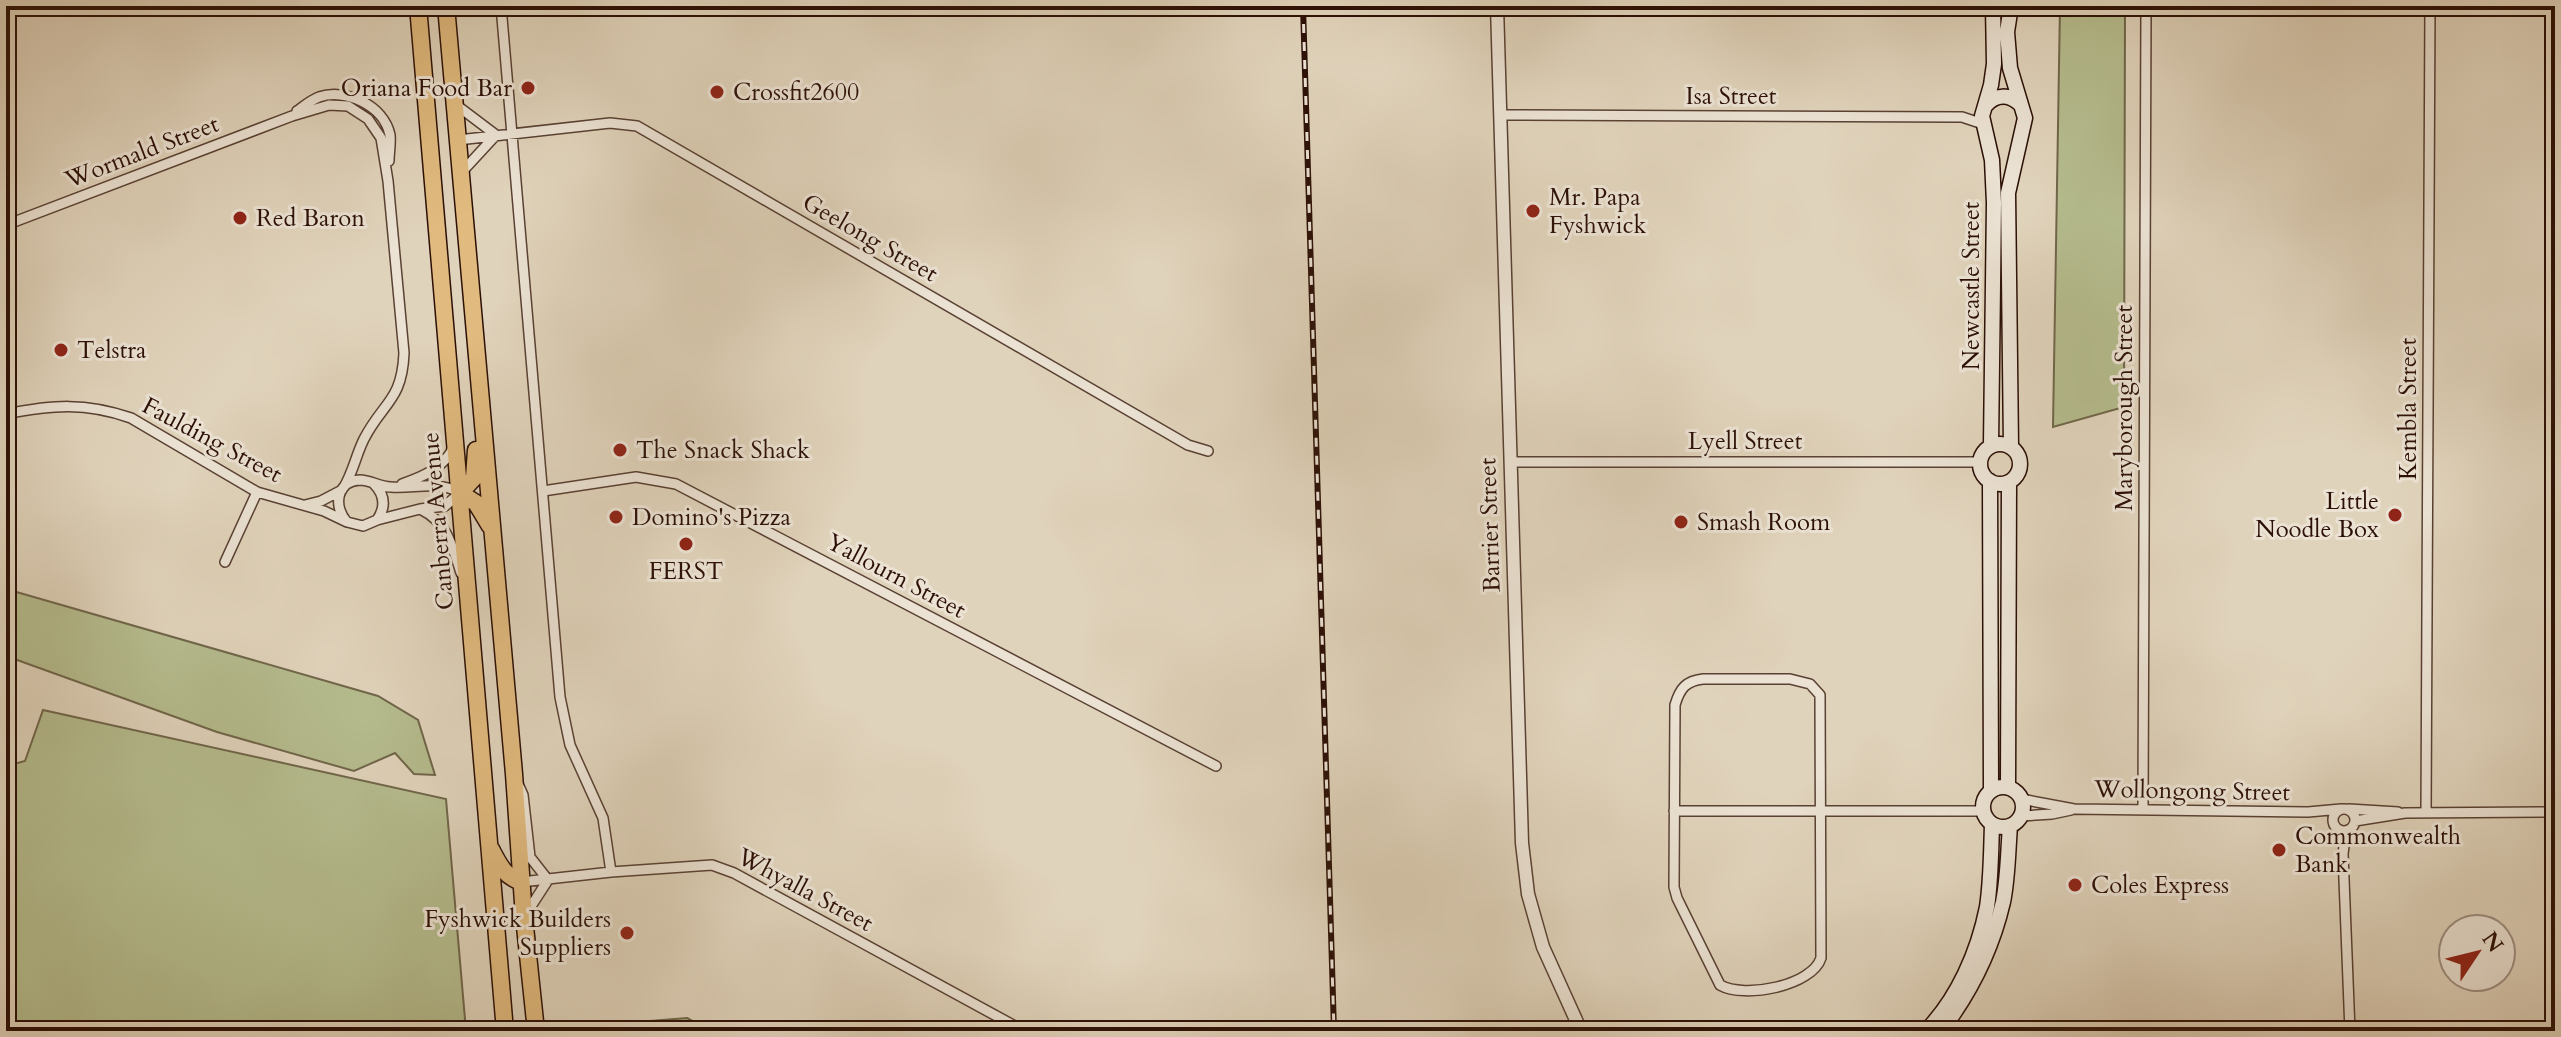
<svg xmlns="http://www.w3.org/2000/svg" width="2561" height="1037" font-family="Cardo,serif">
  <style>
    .green { fill: #b5bc8e; stroke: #70664a; stroke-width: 2 }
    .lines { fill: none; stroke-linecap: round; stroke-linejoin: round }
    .minor-casing { stroke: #594133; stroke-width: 12 }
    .tertiary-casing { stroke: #594133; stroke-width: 15 }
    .secondary-casing { stroke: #2c1006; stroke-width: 17 }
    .trunk-casing { stroke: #2c1006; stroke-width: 19 }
    .minor { stroke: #ebe2d3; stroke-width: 9 }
    .tertiary { stroke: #ebe2d3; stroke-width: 12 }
    .secondary { stroke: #ebe2d3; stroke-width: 14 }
    .trunk { stroke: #e0ba7e; stroke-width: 16 }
    .rail-casing { stroke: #2c1006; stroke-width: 6 }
    .rail { stroke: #ebe2d3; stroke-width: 3; stroke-dasharray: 9; stroke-linecap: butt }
    .poi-dot { fill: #8f2418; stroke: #ebe2d3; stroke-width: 3 }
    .labels { text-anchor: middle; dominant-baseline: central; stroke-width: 6; stroke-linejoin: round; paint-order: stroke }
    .poi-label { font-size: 24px; fill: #2c1006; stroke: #ebe2d3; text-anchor: start }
    .street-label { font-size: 24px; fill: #2c1006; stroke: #ebe2d3 }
  </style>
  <rect width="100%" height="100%" fill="#e0d3bb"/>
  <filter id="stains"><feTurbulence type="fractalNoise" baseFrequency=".0025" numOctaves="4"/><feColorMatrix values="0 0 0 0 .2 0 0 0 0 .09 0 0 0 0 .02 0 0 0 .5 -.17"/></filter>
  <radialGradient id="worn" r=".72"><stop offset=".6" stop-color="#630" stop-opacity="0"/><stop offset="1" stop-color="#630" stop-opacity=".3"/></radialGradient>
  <!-- green -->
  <path class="green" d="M2060,6H2125L2124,407L2053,427Z
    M6,589L378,696L418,720L435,775L414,774L395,753L354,771L217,732L6,656Z
    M43,710L446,799L466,1031H6V766L25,761Z
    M687,1018L711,1031H588V1026Z"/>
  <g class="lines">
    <!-- minor casing -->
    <g class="minor-casing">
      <path id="minor" d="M501,6L560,697L570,745L603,818L611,872
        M1217,6L1224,11
        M455,104L496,135
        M297,111C304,106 311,100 319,97C345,88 384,105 390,135C391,143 389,153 389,161
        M1500,115L1962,117L1983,124
        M458,140L610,123L637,126L1188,445L1208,451
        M460,174L496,135
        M6,225L292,116L329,105L348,106L368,119L381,138L388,181L404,353C402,401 383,402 364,439C356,455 353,472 344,487
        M6,414C53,405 85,402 131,418L257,492L324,511L347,522
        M1510,462H1980
        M374,484C385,495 386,507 377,520L363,526L347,522C333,507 336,481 360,480C370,480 380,487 391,487C414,489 439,480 460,493L445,506L420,509L377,520
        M402,484C422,477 444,468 453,448
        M543,491L636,477L676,484L1216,766
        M305,505L321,501L342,490
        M422,510C447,522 453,548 461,573
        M225,562L257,492
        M1703,679H1790L1810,684L1820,695L1821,958C1812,986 1744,999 1720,985L1677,898L1674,887L1675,705C1680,688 1686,681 1703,679Z
        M519,786L523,795L530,857L548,880
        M2021,799L2074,809L2308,812L2341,809
        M2349,809L2398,812
        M2333 820a11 11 0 1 1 22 0a11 11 0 1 1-22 0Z
        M2143,810L2146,6
        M1674,811H1983
        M2426,813L2430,6
        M2021,816L2052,814L2071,810
        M2355,821L2405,813L2555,812
        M2346,831L2343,854L2350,1031
        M521,882L611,872L712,865L734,873L1024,1031
        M526,914L548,880"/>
    </g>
    <!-- tertiary casing -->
    <g class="tertiary-casing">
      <path id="tertiary" d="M1497,6L1522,843L1528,894L1543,947L1581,1031"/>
    </g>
    <!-- secondary casing -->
    <g class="secondary-casing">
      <path id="secondary" d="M1986,105C1996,94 2009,94 2020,104
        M1980 464a20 20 0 1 1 40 0a20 20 0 1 1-40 0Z
        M1991,445L1994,203L1992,160L1982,116L1991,85L1994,64L1993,6
        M2011,446L2008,193L2025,118L2010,68L2007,32L2011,6
        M1990,481L1991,790
        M1983 807a20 20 0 1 1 40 0a20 20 0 1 1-40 0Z
        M2008,787L2009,482
        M1926,1031C1958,998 1978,952 1987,907C1991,881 1991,852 1992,825
        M1941,1031C1971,992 1992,949 2003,902C2008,878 2008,851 2010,826"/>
    </g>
    <!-- trunk casing -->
    <g class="trunk-casing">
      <path id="trunk" d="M418,6L505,1031
        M446,6L514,774L524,917L536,1031
        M460,493L474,478L476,450
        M460,493L476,503L490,526
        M491,849C499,864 504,876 521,882"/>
    </g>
    <!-- minor -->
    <use href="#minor" class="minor"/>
    <!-- tertiary -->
    <use href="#tertiary" class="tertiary"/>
    <!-- secondary -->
    <use href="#secondary" class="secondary"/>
    <!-- trunk -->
    <use href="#trunk" class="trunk"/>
    <!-- rail casing -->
    <g class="rail-casing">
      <path id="rail" d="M1303,6L1334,1031"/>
    </g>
    <!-- rail -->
    <use href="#rail" class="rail"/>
  </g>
  <!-- markers -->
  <g class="poi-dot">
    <circle cx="528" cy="88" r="8"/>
    <circle cx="717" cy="92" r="8"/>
    <circle cx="1533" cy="211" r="8"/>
    <circle cx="240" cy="218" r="8"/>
    <circle cx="61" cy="350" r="8"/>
    <circle cx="620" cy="450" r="8"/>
    <circle cx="2395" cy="515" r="8"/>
    <circle cx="616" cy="517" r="8"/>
    <circle cx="1681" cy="522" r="8"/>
    <circle cx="686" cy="544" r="8"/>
    <circle cx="2279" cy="850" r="8"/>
    <circle cx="2075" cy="885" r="8"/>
    <circle cx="627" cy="933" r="8"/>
  </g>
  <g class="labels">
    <!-- poi labels -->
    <g class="poi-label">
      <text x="512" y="88" text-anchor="end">Oriana Food Bar</text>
      <text x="733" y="92">Crossfit2600</text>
      <text x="1549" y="197">Mr. Papa<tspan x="1549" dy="28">Fyshwick</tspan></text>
      <text x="256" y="218">Red Baron</text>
      <text x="77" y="350">Telstra</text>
      <text x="636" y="450">The Snack Shack</text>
      <text x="2379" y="501" text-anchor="end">Little<tspan x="2379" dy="28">Noodle Box</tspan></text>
      <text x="632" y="517">Domino's Pizza</text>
      <text x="1697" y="522">Smash Room</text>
      <text x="686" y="571" text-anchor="middle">FERST</text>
      <text x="2295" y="836">Commonwealth<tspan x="2295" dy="28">Bank</tspan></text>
      <text x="2091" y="885">Coles Express</text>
      <text x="611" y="919" text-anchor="end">Fyshwick Builders<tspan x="611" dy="28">Suppliers</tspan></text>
    </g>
    <!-- street labels -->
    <g class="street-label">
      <text x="1731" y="96">Isa Street</text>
      <text transform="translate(142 152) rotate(-21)">Wormald Street</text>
      <text transform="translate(870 238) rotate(30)">Geelong Street</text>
      <text transform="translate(1971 286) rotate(-90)">Newcastle Street</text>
      <text transform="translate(2124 408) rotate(-90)">Maryborough Street</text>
      <text transform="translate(2408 409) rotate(-90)">Kembla Street</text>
      <text transform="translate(212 440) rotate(28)">Faulding Street</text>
      <text x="1745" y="441">Lyell Street</text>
      <text transform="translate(438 521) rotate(-95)">Canberra Avenue</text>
      <text transform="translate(1490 525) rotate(-92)">Barrier Street</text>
      <text transform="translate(896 576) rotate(28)">Yallourn Street</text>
      <text transform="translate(2192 791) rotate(1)">Wollongong Street</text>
      <text transform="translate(805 890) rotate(28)">Whyalla Street</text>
    </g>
  </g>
  <!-- margin -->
  <rect width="2561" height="1037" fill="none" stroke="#e0d3bb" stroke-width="32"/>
  <rect x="8" y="8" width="2545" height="1021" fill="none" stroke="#2c1006" stroke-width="4"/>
  <rect x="16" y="16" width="2529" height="1005" fill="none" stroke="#2c1006" stroke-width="2"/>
  <!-- north arrow -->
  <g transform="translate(2477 953) rotate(55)"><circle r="38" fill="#ebe2d3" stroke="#9f8e81" stroke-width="2"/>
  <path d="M0-6L14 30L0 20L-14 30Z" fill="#8f2418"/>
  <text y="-12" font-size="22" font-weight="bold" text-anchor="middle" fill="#2c1006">N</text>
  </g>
  <rect width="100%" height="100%" filter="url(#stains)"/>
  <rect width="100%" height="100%" fill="url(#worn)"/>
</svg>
